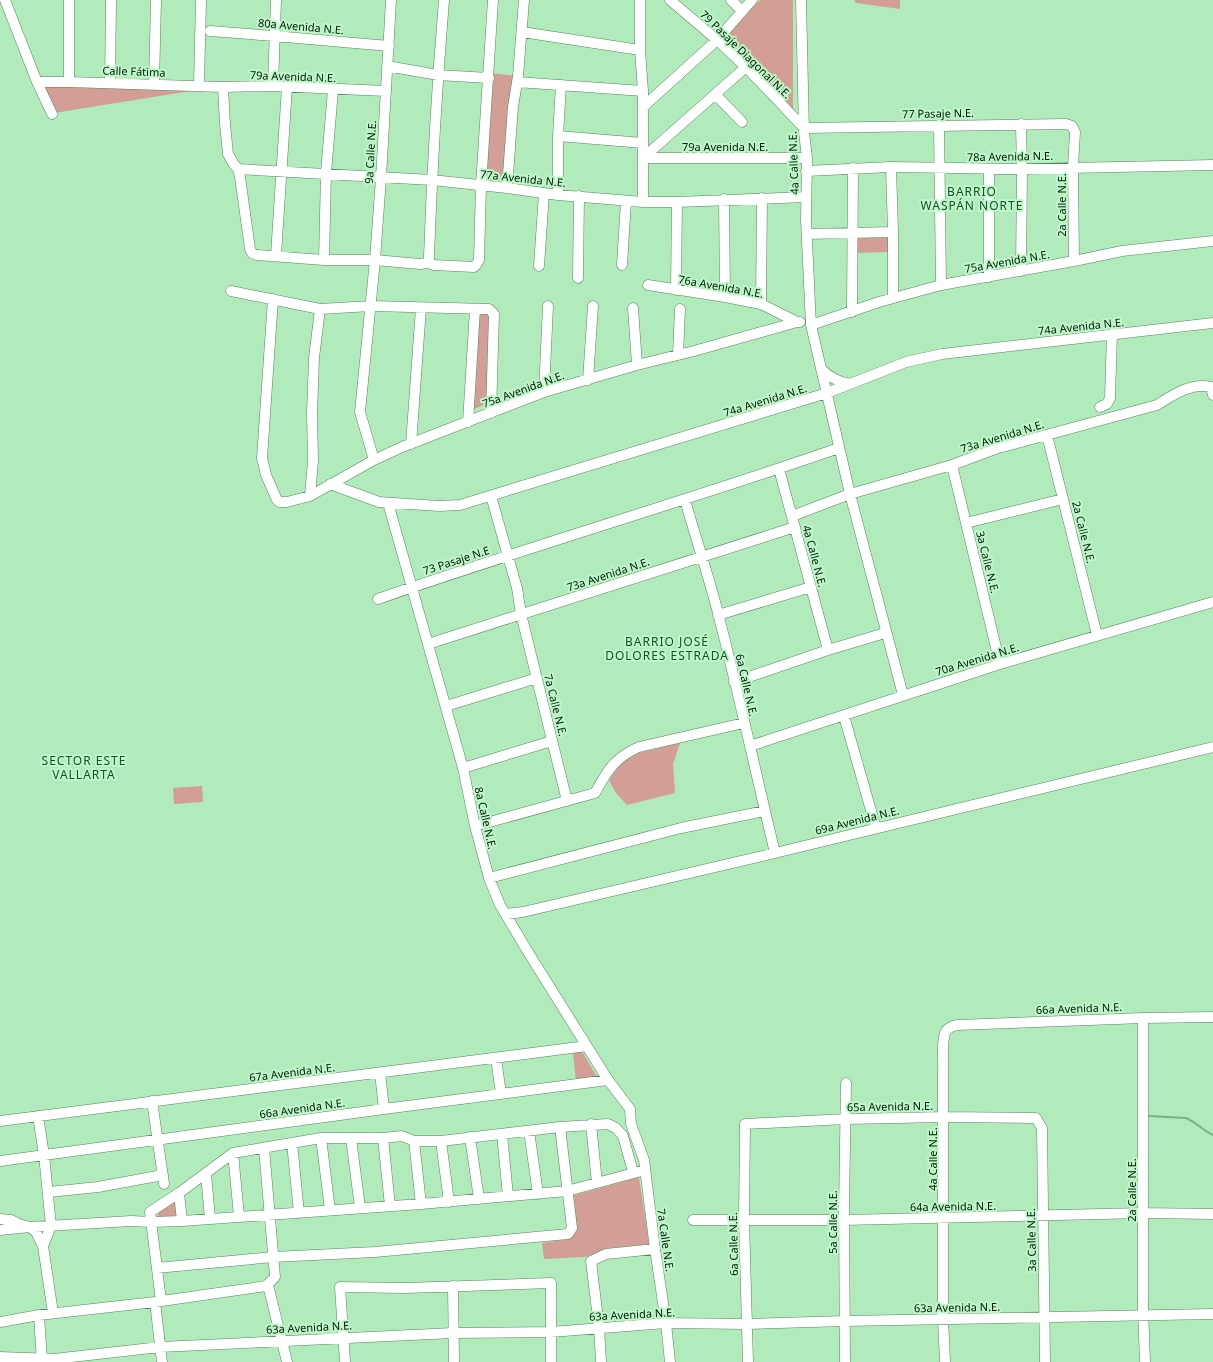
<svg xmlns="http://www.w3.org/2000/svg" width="1213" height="1362" font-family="'Noto Sans',sans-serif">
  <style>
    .green { fill: #d29e95 }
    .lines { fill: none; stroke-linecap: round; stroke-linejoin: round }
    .stream { stroke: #7bb086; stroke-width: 2 }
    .minor-casing { stroke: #51875d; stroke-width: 11 }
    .minor { stroke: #fff; stroke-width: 10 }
    .labels { text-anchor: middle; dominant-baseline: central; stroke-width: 4; stroke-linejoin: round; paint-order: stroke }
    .street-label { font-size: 11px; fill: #031808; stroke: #bef8c9 }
    .neighbourhood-label { font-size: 12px; letter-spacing: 1px; fill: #184f29; stroke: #bef8c9 }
  </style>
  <rect width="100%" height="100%" fill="#b1ebbc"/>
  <!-- green -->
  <path class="green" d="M760,0H793V109L724,36Z
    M854,0H900V9L856,3Z
    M489,73L518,76L507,188L483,186Z
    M39,82L203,89L54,113Z
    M889,234V252L856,253V235Z
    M473,309L497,310L493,401L465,413Z
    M680,743L673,764L675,793L627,805L616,793L609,780L620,764L638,753Z
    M202,786L203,802L174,804L173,788Z
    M578,1051L583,1053L597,1077L576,1082L573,1052Z
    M639,1177L649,1244L611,1248L585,1257L544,1259L542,1243L568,1239L577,1230L572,1196Z
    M176,1199L178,1217H158V1210Z"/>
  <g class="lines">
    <!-- stream -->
    <path class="stream" d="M1149,1116L1186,1118C1196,1122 1202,1130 1213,1135"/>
    <!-- minor casing -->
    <g class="minor-casing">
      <path id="minor" d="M5,0L37,82L52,114
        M640,0V50L643,91V202
        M670,0L717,40L746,67L804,128L1066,124L1072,126L1075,132L1073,167L1074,261
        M731,0L742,11
        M801,0L804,132L807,158L806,220L811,325L850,494L903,695
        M210,31L274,36L389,46
        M522,32L640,50
        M387,66L438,75L489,78
        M37,82H69L223,87L273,86L386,91
        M69,82V0
        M517,82L643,91
        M110,83L111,0
        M154,84L156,0
        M199,85L201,0
        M273,86L276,0
        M223,87L225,124L228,154L233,163L238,169L240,177L250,249L252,253L257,255L324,260H375L420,264L428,263L434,265L474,267L476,265L479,260L481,186L493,0
        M715,94L742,122
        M643,107L717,40L752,0
        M939,125L941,285
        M558,136L643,143
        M643,158H807
        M643,158L746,67
        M891,167L893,232V298
        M238,169L432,180L507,188L558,195L643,202H677L806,197
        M806,171L891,167L1022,169L1213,165
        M507,188L513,107L518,76L524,0
        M558,195V136L561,85
        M724,199L725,297
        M807,234L893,232
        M276,255L287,87
        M324,260L326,173L333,90
        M428,263L429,257C432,171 437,85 444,0
        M622,265L626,201
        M539,266L544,193
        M1021,271L1022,169L1021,124
        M989,277V169
        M578,278L579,196
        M648,285L725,297L761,304L797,322H800
        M676,290L677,202
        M231,291L320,309L371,306L489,309L494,314L491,413
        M273,299L262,458L266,475L277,500L280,502H287L310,496L374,460L402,447L544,392L637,365L694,351L797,322
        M761,304L762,198
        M633,308L637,365
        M852,312L853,168
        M811,325L879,302L941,285L1074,261L1122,251L1213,241
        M678,355L680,309
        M821,369C830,378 838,382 850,384
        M588,380L593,306
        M544,392L548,306
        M1100,407L1107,404L1110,398L1112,334
        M468,422L475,309
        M1047,435L1097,635
        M411,444L421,308
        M374,460L360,412L375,260L381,178L391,0
        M952,465L1000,664
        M779,469L828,650
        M330,484L379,502L439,506L460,505L827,393L906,362L942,354L1213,323
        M310,496L313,461L312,413L314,358L320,309
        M491,496L517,588L521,614L567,801
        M685,500C696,539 709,577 719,617C739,695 756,774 775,853
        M388,503L463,768L475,826L489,878L500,905L528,952L608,1080L630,1109L631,1124L644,1160L655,1249L666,1323L670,1362
        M792,516L850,494L952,465L995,449L1157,405C1173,395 1192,382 1211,387L1213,395
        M966,523L1063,499
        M378,599C531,546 686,501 839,448
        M718,615L811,587
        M428,644L795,527
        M734,682L828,650L885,633
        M446,706L537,678
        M844,716L876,828
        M750,746L1000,664L1213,602
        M463,768L552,741
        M475,826L595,793C607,771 615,757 639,747L744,723
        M489,878L681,828L765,811
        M507,914L523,912L775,853L1213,747
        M1143,1018V1308L1145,1362
        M496,1058L501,1094
        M380,1073L384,1109
        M152,1101L164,1184
        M38,1116L44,1155L51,1226L43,1246L53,1313
        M0,1121L587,1046
        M591,1124L597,1183
        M529,1131L538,1194
        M502,1134L508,1196
        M470,1137L479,1199
        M321,1138L330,1210
        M351,1138L360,1208
        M383,1138L390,1206
        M414,1141L421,1204
        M441,1141L449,1202
        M292,1143L299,1213
        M264,1148L275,1277L266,1286
        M233,1153L239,1216
        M0,1161L384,1109L608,1080
        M206,1174L210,1219
        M49,1192L98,1187L163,1175
        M179,1193L182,1221
        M0,1219L11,1220L19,1224L30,1227L131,1221L151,1222L182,1221L421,1204L567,1191L645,1170
        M693,1220H844L1143,1213L1213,1214
        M0,1230L30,1227L36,1232L43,1246
        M157,1268L273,1257L375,1252L568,1234L572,1228L560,1127
        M453,1286L454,1362
        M161,1301L150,1212L179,1193L233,1153L321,1138H383L402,1136L414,1141H441L560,1127L608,1124L616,1128L623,1136L633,1172
        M155,1302L162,1362
        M39,1315L42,1362
        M0,1322L39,1315L155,1302L266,1286L269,1289L287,1362
        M0,1357L54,1359L160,1347L453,1333L551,1332L666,1323L747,1324L845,1321L1213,1314
        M345,1362L340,1287L405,1288L551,1283V1362
        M601,1362L599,1327L591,1261L606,1254L655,1249
        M748,1362L744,1220L745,1124L846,1119L944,1117L1036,1118L1042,1128L1045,1362
        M845,1362L844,1209L846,1083
        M945,1362L943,1319V1072C944,1063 941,1039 946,1031C949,1027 952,1026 957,1025L1143,1018L1213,1017"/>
    </g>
    <!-- minor -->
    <use href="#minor" class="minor"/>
  </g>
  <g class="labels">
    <!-- street labels -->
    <g class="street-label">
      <text transform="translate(301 26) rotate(5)">80a Avenida N.E.</text>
      <text transform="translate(746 54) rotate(44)">79 Pasaje Diagonal N.E.</text>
      <text transform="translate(134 71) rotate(2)">Calle Fátima</text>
      <text transform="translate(293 76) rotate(2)">79a Avenida N.E.</text>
      <text transform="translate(938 113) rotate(-1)">77 Pasaje N.E.</text>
      <text x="725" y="146">79a Avenida N.E.</text>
      <text transform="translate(370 152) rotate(-87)">9a Calle N.E.</text>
      <text transform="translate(1010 156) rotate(-1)">78a Avenida N.E.</text>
      <text transform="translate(793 163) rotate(-92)">4a Calle N.E.</text>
      <text transform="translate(523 178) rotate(6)">77a Avenida N.E.</text>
      <text transform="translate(1061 205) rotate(-90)">2a Calle N.E.</text>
      <text transform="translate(1007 261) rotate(-10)">75a Avenida N.E.</text>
      <text transform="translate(721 286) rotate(10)">76a Avenida N.E.</text>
      <text transform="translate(1081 326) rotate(-6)">74a Avenida N.E.</text>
      <text transform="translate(523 389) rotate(-20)">75a Avenida N.E.</text>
      <text transform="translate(765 400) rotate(-17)">74a Avenida N.E.</text>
      <text transform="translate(1002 436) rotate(-17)">73a Avenida N.E.</text>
      <text transform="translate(1084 532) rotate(76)">2a Calle N.E.</text>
      <text transform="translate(815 556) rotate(75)">4a Calle N.E.</text>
      <text transform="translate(456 560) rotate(-18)">73 Pasaje N.E</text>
      <text transform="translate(988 562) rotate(76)">3a Calle N.E.</text>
      <text transform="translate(608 574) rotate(-18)">73a Avenida N.E.</text>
      <text transform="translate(977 659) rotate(-17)">70a Avenida N.E.</text>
      <text transform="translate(747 685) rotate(77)">6a Calle N.E.</text>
      <text transform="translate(556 705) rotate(76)">7a Calle N.E.</text>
      <text transform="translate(486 818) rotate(77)">8a Calle N.E.</text>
      <text transform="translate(857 820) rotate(-14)">69a Avenida N.E.</text>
      <text transform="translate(1079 1008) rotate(-2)">66a Avenida N.E.</text>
      <text transform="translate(292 1072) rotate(-7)">67a Avenida N.E.</text>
      <text transform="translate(890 1106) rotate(-1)">65a Avenida N.E.</text>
      <text transform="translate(302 1108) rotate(-8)">66a Avenida N.E.</text>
      <text transform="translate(932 1159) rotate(-90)">4a Calle N.E.</text>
      <text transform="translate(1131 1190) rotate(-90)">2a Calle N.E.</text>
      <text transform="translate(953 1206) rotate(-1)">64a Avenida N.E.</text>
      <text transform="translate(832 1222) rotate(-90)">5a Calle N.E.</text>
      <text transform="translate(666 1240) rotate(82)">7a Calle N.E.</text>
      <text transform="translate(1031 1240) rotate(-91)">3a Calle N.E.</text>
      <text transform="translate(733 1244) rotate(-91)">6a Calle N.E.</text>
      <text transform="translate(957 1307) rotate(-1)">63a Avenida N.E.</text>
      <text transform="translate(632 1314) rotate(-3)">63a Avenida N.E.</text>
      <text transform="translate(309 1327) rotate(-3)">63a Avenida N.E.</text>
    </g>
    <!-- neighbourhood labels -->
    <g class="neighbourhood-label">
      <text x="972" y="191">BARRIO<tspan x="972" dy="14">WASPÁN NORTE</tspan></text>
      <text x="667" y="641">BARRIO JOSÉ<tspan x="667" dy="14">DOLORES ESTRADA</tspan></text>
      <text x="84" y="760">SECTOR ESTE<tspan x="84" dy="14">VALLARTA</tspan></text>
    </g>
  </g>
</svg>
